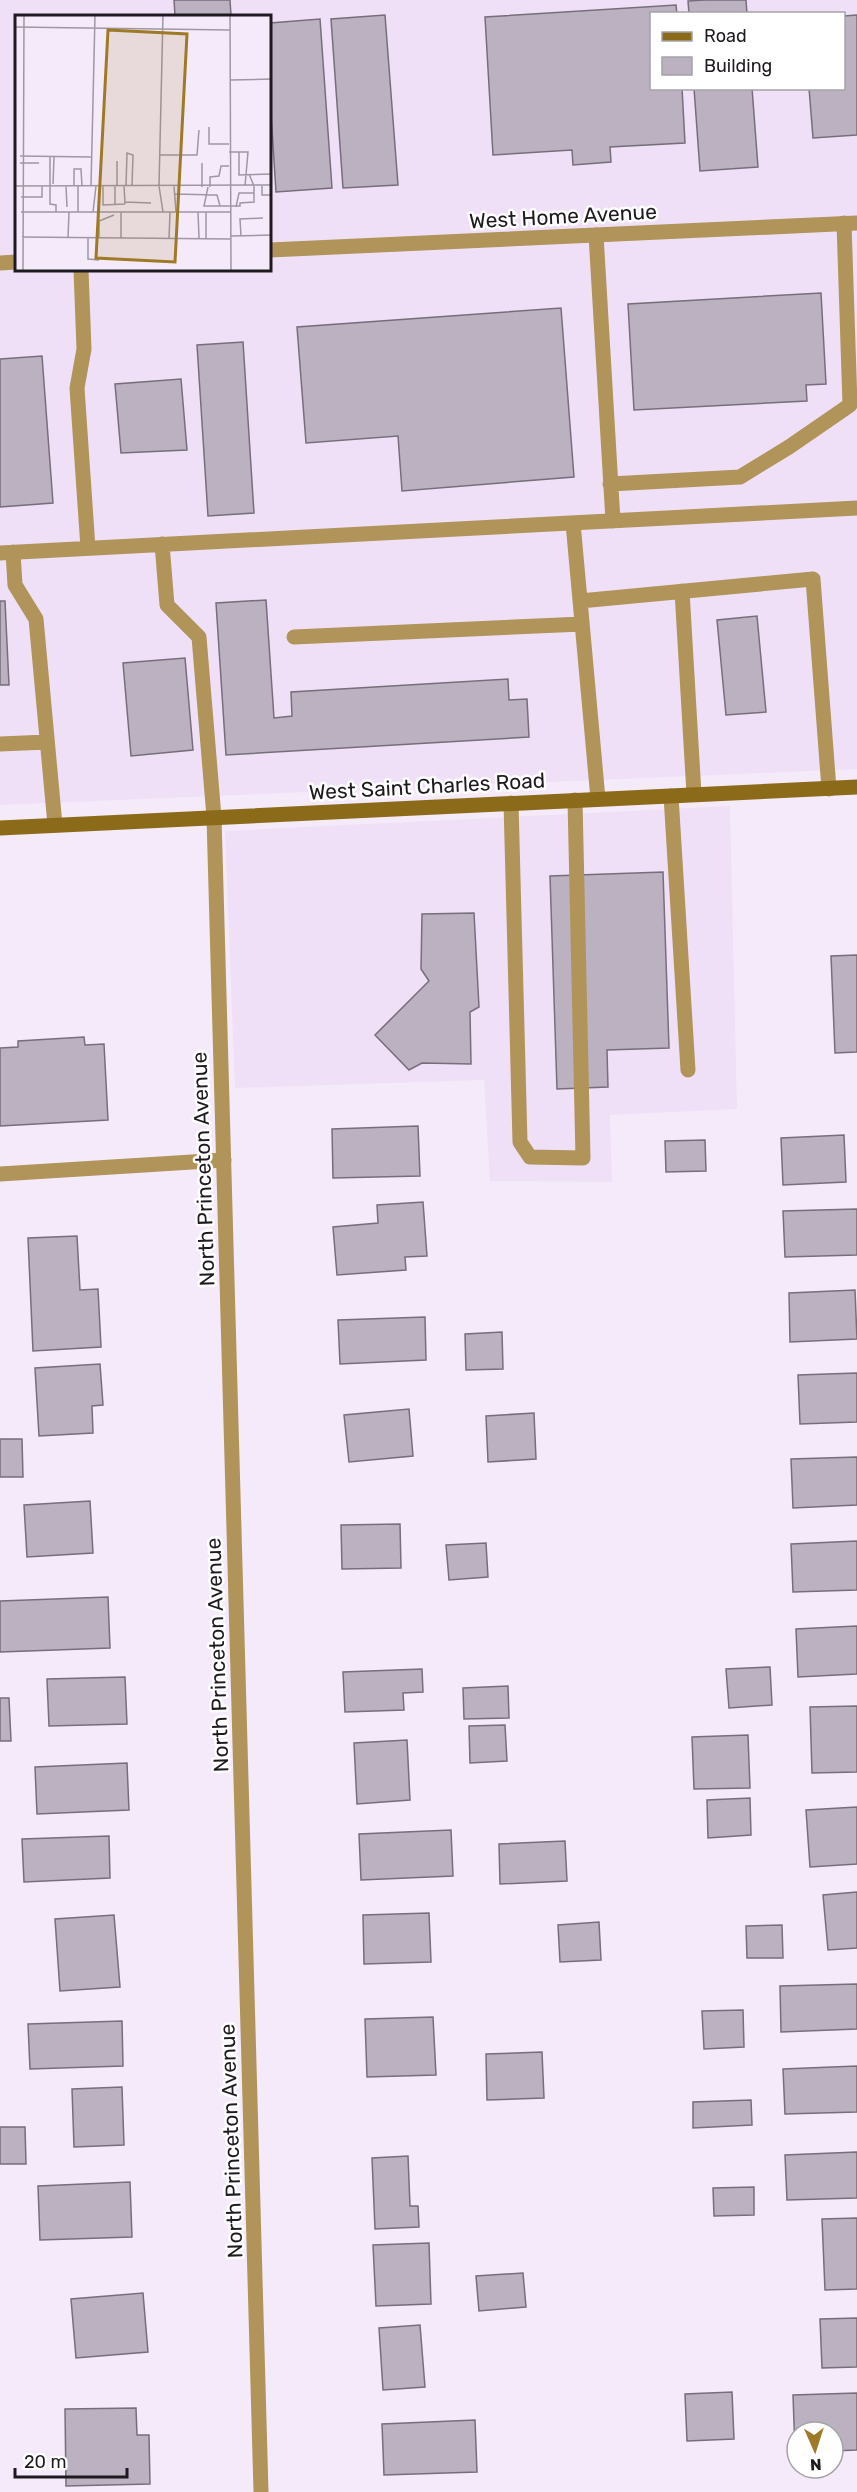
<svg xmlns="http://www.w3.org/2000/svg" width="857" height="2492" font-family="Rubik,sans-serif">
  <style>
    .built { fill: #f0e0f7; fill-rule: evenodd }
    .building { fill: #bbb1c0; stroke: #776e7b; stroke-width: 1.5 }
    .lines { fill: none; stroke-linecap: round; stroke-linejoin: round }
    .lane { stroke: #b0945a; stroke-width: 15 }
    .street { stroke: #b0945a; stroke-width: 15 }
    .secondary { stroke: #8b6a19; stroke-width: 15 }
    .labels { text-anchor: middle; dominant-baseline: central; stroke-width: 5; stroke-linejoin: round; paint-order: stroke }
    .street-label { font-size: 21px; fill: #1e1a20; stroke: #fff }
    .inset-road { fill: none; stroke: #9f97a3; stroke-width: 1.5 }
    .view { fill: #9e7a26; fill-opacity: 0.15; stroke: #9e7a26; stroke-width: 3 }
    .inset-edge { fill: none; stroke: #1e1a20; stroke-width: 3 }
  </style>
  <rect width="100%" height="100%" fill="#f5eafa"/>
  <!-- built -->
  <path class="built" d="M0,0H857V769L0,805ZM652,14H844V88H652ZM16,16H270V270H16Z
    M730,806L737,1109L610,1115L612,1182L490,1181L484,1080L235,1088L225,831Z"/>
  <!-- building -->
  <path class="building" d="M174,0H230L231,16H175Z
    M705,0H746L747,14H689L688,1Z
    M676,5L677,14H652V88H682L685,143L610,147L611,162L573,165L572,150L493,155L485,17Z
    M385,15L398,185L343,188L331,19Z
    M857,15V135L813,138L809,88H844V16Z
    M320,19L332,188L276,192L270,98V23Z
    M694,88H752L758,167L700,171Z
    M821,293L826,384L806,385L807,401L634,410L628,304Z
    M561,308L574,477L402,491L398,436L306,443L297,327Z
    M243,342L254,513L208,516L197,345Z
    M42,356L53,503L0,507V359Z
    M181,379L187,450L121,453L115,384Z
    M266,600L274,718L292,716L291,692L508,679L509,700L527,699L529,737L226,755L216,603Z
    M0,601H5L9,685H0Z
    M757,616L766,712L726,715L717,620Z
    M185,658L193,750L131,756L123,663Z
    M663,872L669,1048L607,1050L608,1087L557,1089L550,876Z
    M474,913L479,1007L470,1012L471,1064L422,1063L409,1070L375,1035L429,981L421,969L422,914Z
    M857,955V1052L835,1053L831,956Z
    M84,1037L85,1045L104,1044L108,1120L0,1126V1048L18,1047V1041Z
    M418,1126L420,1176L333,1178L332,1129Z
    M844,1135L846,1182L783,1185L781,1138Z
    M705,1140L706,1171L666,1172L665,1141Z
    M423,1202L427,1256L405,1257L406,1270L337,1275L333,1227L378,1223L377,1205Z
    M857,1209V1255L785,1257L783,1211Z
    M77,1236L80,1290L98,1289L101,1347L33,1351L28,1238Z
    M855,1290L857,1339L790,1342L789,1293Z
    M425,1317L426,1360L340,1364L338,1320Z
    M502,1332L503,1369L466,1370L465,1334Z
    M100,1364L103,1405L92,1406L93,1433L39,1436L35,1368Z
    M857,1373V1422L800,1424L798,1375Z
    M409,1409L413,1456L349,1462L344,1415Z
    M534,1413L536,1459L488,1462L486,1416Z
    M0,1439H22L23,1477H0Z
    M857,1457V1505L793,1508L791,1459Z
    M90,1501L93,1553L27,1557L24,1505Z
    M400,1524L401,1568L342,1569L341,1525Z
    M857,1541V1590L793,1592L791,1544Z
    M486,1543L488,1577L449,1580L446,1545Z
    M108,1597L110,1648L0,1652V1601Z
    M857,1626V1674L798,1677L796,1629Z
    M770,1667L772,1705L729,1708L726,1669Z
    M422,1669L423,1692L403,1693L404,1710L345,1712L343,1672Z
    M125,1677L127,1724L49,1726L47,1679Z
    M508,1686L509,1718L464,1719L463,1688Z
    M0,1698H9L11,1741H0Z
    M857,1706V1772L812,1773L810,1707Z
    M505,1725L507,1761L470,1763L469,1726Z
    M748,1735L750,1788L694,1789L692,1737Z
    M407,1740L410,1800L357,1804L354,1743Z
    M127,1763L129,1810L37,1814L35,1767Z
    M750,1798L751,1835L708,1838L707,1800Z
    M857,1807V1864L810,1867L806,1810Z
    M451,1830L453,1876L361,1880L359,1834Z
    M109,1836L110,1878L24,1882L22,1839Z
    M565,1841L567,1881L500,1884L499,1844Z
    M857,1892V1948L828,1950L823,1895Z
    M429,1913L431,1962L364,1964L363,1915Z
    M114,1915L120,1987L60,1991L55,1919Z
    M599,1922L601,1960L560,1962L558,1925Z
    M782,1925L783,1958H747L746,1926Z
    M857,1984V2029L781,2032L780,1986Z
    M743,2010L744,2047L704,2049L702,2011Z
    M433,2017L436,2075L367,2077L365,2019Z
    M122,2021L123,2066L30,2069L28,2024Z
    M542,2052L544,2098L487,2100L486,2054Z
    M857,2066V2112L785,2114L783,2069Z
    M122,2087L124,2145L74,2147L72,2089Z
    M751,2100L752,2125L693,2128V2102Z
    M0,2127H25L26,2164H0Z
    M857,2152V2198L787,2200L785,2155Z
    M408,2156L410,2206H418L419,2227L375,2229L372,2158Z
    M130,2182L132,2237L40,2240L38,2186Z
    M754,2187V2215L714,2216L713,2188Z
    M857,2218V2289L825,2290L822,2219Z
    M429,2243L431,2304L376,2306L373,2245Z
    M523,2273L526,2307L479,2311L476,2276Z
    M143,2293L148,2352L76,2358L71,2299Z
    M857,2318V2367L822,2368L820,2319Z
    M420,2325L425,2387L383,2390L379,2328Z
    M732,2392L734,2439L687,2441L685,2394Z
    M857,2393V2450L833,2451V2432H797V2452H795L793,2395Z
    M136,2408L137,2435H149L150,2484L66,2486L65,2409Z
    M475,2420L477,2472L384,2475L382,2424Z"/>
  <g class="lines">
    <!-- lane -->
    <path class="lane" d="M596,235L613,521
      M81,270L84,349L77,388L88,548
      M610,484L740,477L789,447L850,405L844,223
      M573,523L598,799
      M162,544L167,605L199,637L214,817
      M13,552L15,585L36,619L55,825
      M0,553L857,508
      M682,591L694,794
      M580,601L813,579L829,789
      M294,637L582,624
      M0,744L47,742
      M671,796L688,1070
      M511,803L520,1142L530,1157L583,1158L575,800
      M0,1174L224,1160"/>
    <!-- street -->
    <path class="street" d="M270,250L857,223
      M0,263L16,262
      M214,817L261,2492"/>
    <!-- secondary -->
    <path class="secondary" d="M0,828L857,787"/>
  </g>
  <g class="labels">
    <!-- street labels -->
    <g class="street-label">
      <text transform="translate(563 216) rotate(-3)">West Home Avenue</text>
      <text transform="translate(427 786) rotate(-3)">West Saint Charles Road</text>
      <text transform="translate(203 1169) rotate(-92)">North Princeton Avenue</text>
      <text transform="translate(217 1655) rotate(-92)">North Princeton Avenue</text>
      <text transform="translate(231 2141) rotate(-92)">North Princeton Avenue</text>
    </g>
  </g>
  <!-- overview -->
  <g transform="translate(15 15)">
    <rect width="256" height="256" fill="#f5eafa"/>
    <path class="inset-road" d="M215,0L216,256M0,12L215,15M215,65L257,64M194,112V129H214M214,137H233L230,171M224,137V160L257,159M145,140H182L184,115M5,141L76,142M35,142V189L41,190V197M102,146V171M5,148H24M38,169L39,142M0,171L257,170M51,171L52,192M59,171V154H66L67,171M63,171V197M76,171L80,0M88,171V190L110,189M100,171V190M109,171L110,189M111,171L112,138L118,140L117,171M159,171L161,197M247,171V180H257M187,172V148M193,172L189,191H205M195,172V162L204,161L206,151H214M159,179L202,180L205,191H225V188L239,187V171L234,159M6,182H27V171M110,187L136,188M221,192L224,178H239M6,197H215M78,197L81,171M106,197V223M148,197L144,171L148,0M183,197L184,223M191,197V223M215,221L257,220M226,221L225,204L248,203M7,222L215,224M53,223L54,197M73,223V244L84,245M84,223V206L99,200M154,223L155,197M8,256L9,0"/>
    <path class="view" d="M93,15L172,19L160,247L81,243Z"/>
    <rect width="256" height="256" class="inset-edge"/>
  </g>
  <!-- legend -->
  <rect x="650" y="12" width="195" height="78" fill="#ffffff" stroke="#a5a3a6" stroke-width="1.5"/>
  <rect x="662" y="32" width="30" height="9" fill="#8b6a19" stroke="#a5a3a6" stroke-width="1.5"/>
  <text x="704" y="42" font-size="18" fill="#1e1a20">Road</text>
  <rect x="662" y="57" width="30" height="18" fill="#bbb1c0" stroke="#a5a3a6" stroke-width="1.5"/>
  <text x="704" y="72" font-size="18" fill="#1e1a20">Building</text>
  <!-- north arrow -->
  <g transform="translate(815 2450) rotate(177)"><circle r="28" fill="#ffffff" stroke="#a5a3a6" stroke-width="1.5"/>
  <path d="M0-4.5L10 22L0 15L-10 22Z" fill="#9e7a26"/>
  <text y="-9" font-size="16" font-weight="bold" text-anchor="middle" fill="#1e1a20">N</text>
  </g>
  <!-- scale -->
  <path d="M15 2468v9h112v-9" fill="none" stroke="#1e1a20" stroke-width="3"/>
  <text x="24" y="2468" font-size="18" fill="#1e1a20" stroke="#ffffff" stroke-width="4.5" paint-order="stroke">20 m</text>
</svg>
